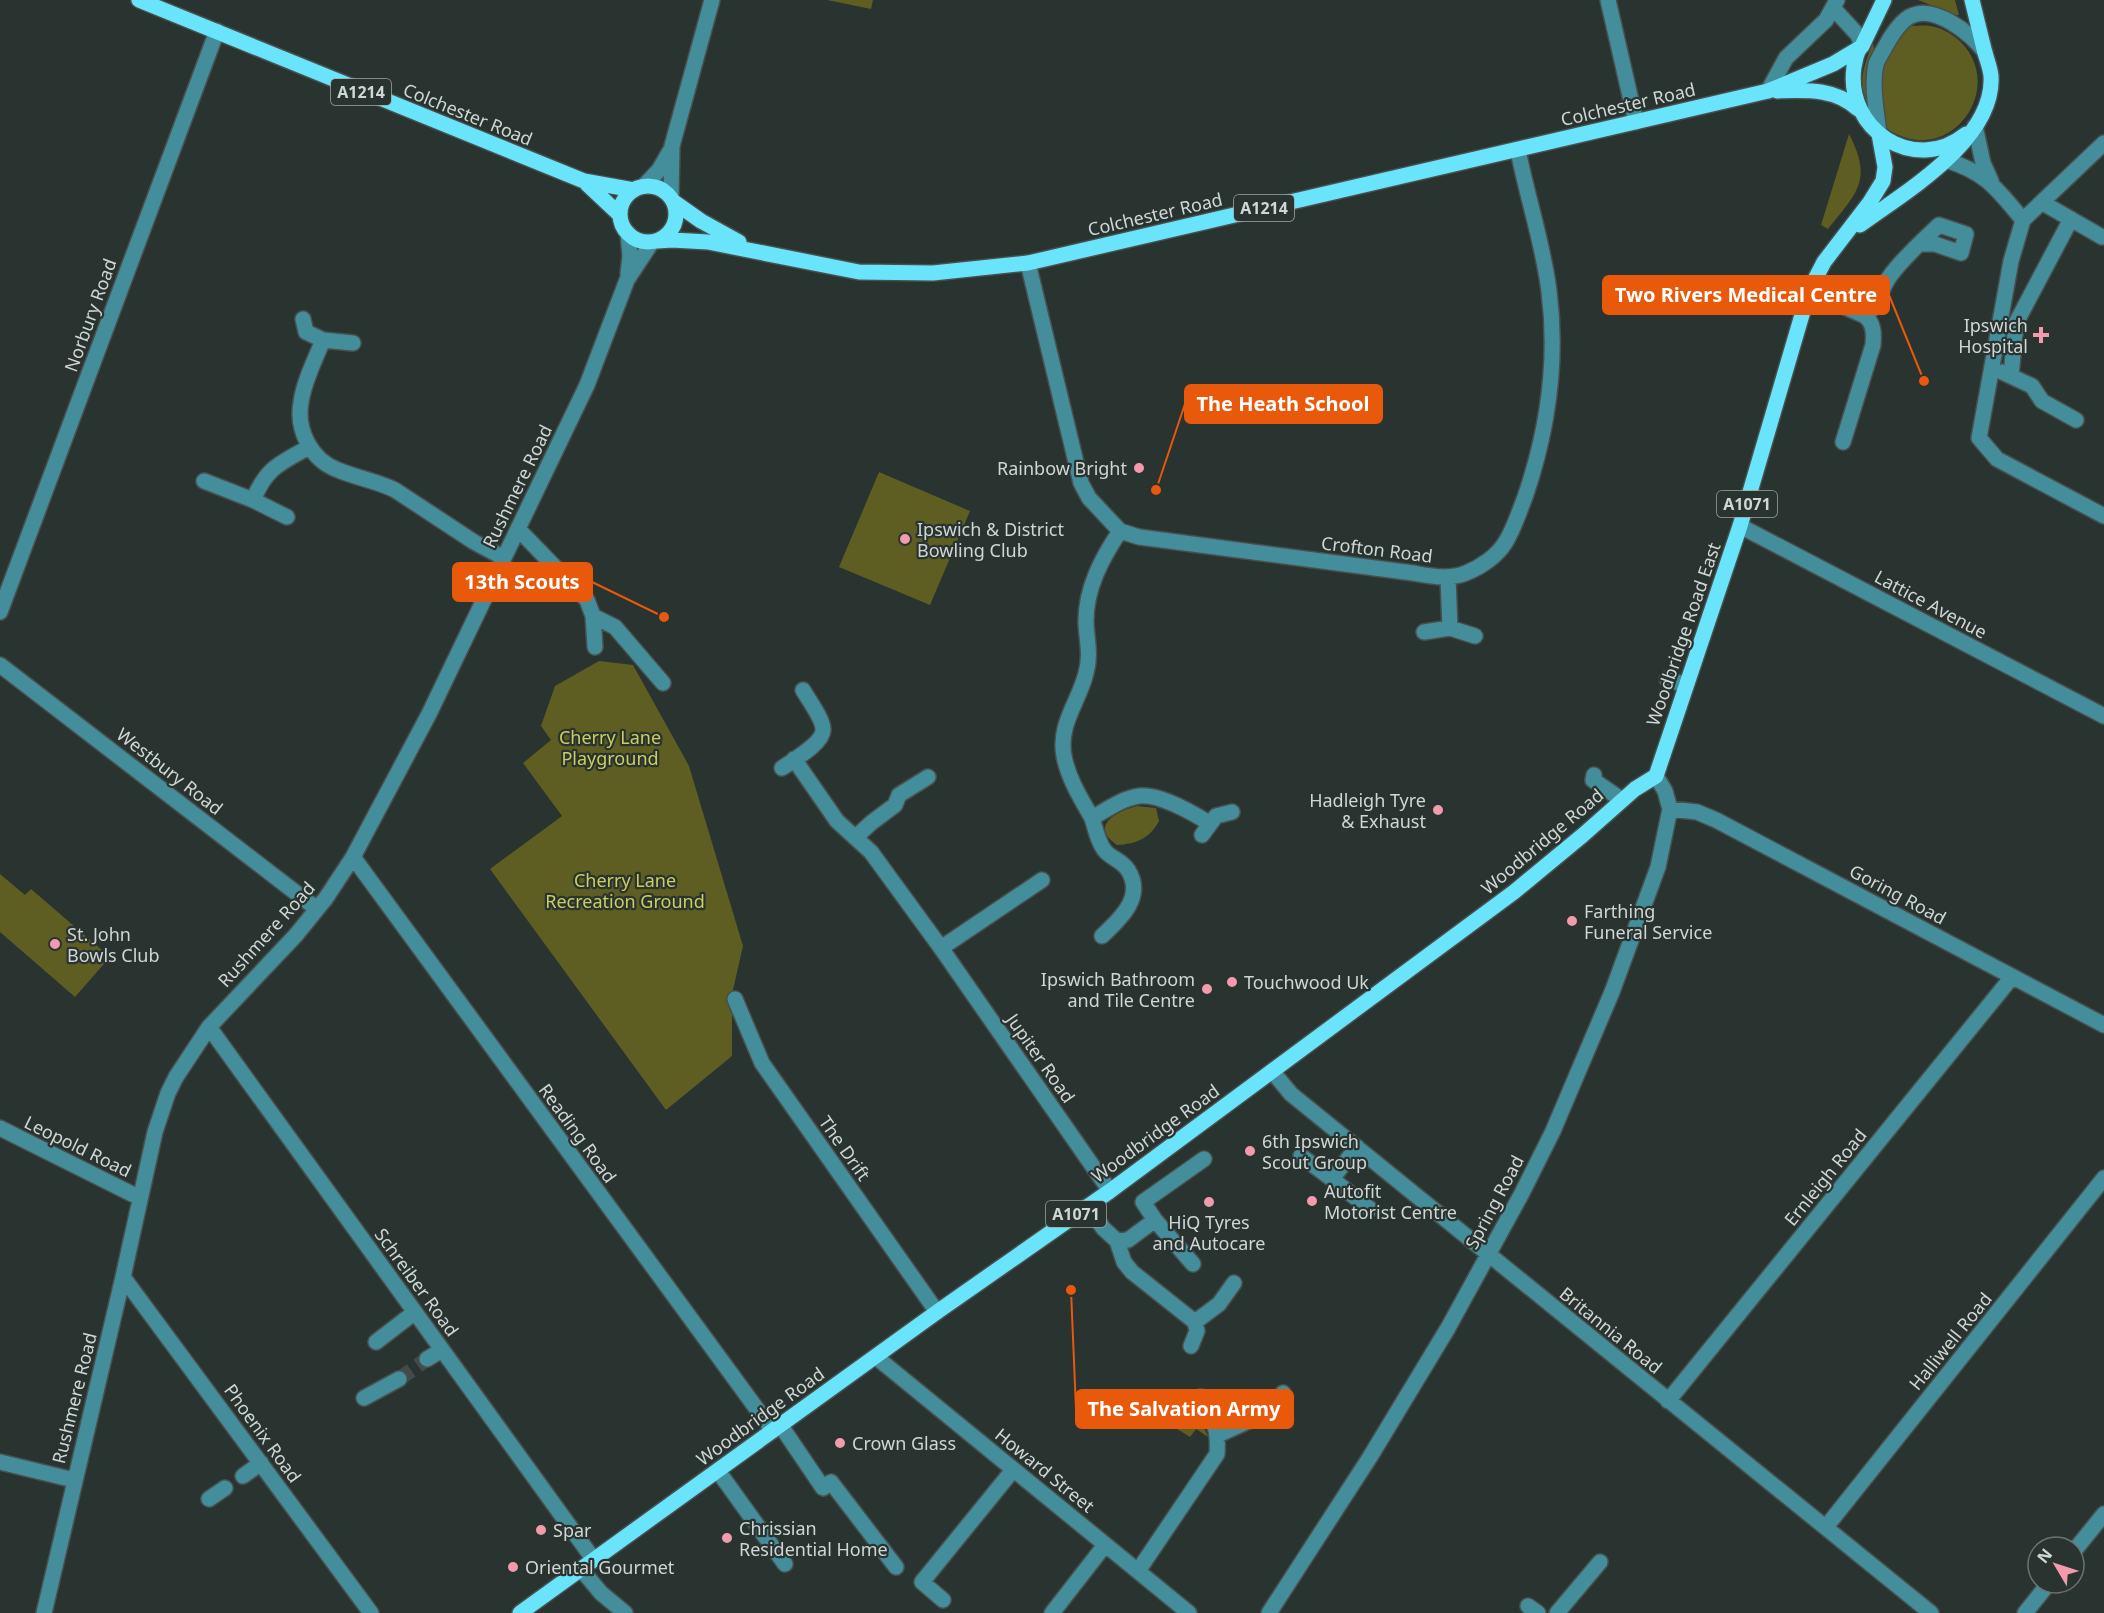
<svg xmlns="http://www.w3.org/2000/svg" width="2104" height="1613" font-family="'Noto Sans',sans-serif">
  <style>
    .green { fill: #5e5e22 }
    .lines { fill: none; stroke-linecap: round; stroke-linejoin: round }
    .minor-tunnel { stroke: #424b49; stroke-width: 15; stroke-dasharray: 15 8; stroke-linecap: butt }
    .minor-casing { stroke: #47504e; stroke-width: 18 }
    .major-casing { stroke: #47504e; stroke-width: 18 }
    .minor { stroke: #448d9a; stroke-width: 15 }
    .major { stroke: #69e4fb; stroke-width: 15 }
    .poi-dot { fill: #f39aac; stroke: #293330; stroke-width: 2 }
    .labels { text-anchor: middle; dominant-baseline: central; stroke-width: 4.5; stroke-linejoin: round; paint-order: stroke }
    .shield { fill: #293330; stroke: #9ea5a3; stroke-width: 1.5 }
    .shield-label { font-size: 16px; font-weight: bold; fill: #d0d6d4 }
    .street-label { font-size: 18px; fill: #d0d6d4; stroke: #293330 }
    .poi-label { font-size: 18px; fill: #d0d6d4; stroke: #293330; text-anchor: start }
    .park-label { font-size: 18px; fill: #cece5c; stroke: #293330 }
    .leader { fill: none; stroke: #e8590c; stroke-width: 2 }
    .callout-dot { fill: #e8590c; stroke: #293330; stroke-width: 2 }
    .callout { fill: #e8590c; stroke: #e8590c; stroke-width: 2 }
    .callout-label { font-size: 20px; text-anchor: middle; font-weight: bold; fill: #fff }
  </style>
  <rect width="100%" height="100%" fill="#293330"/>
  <!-- green -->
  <path class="green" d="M827,0H873L871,9Z
    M1918,0H1955L1959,15H1956Z
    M1911,26C1917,26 1924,25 1930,26C1939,27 1948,32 1955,37C2012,82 1951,173 1886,128C1881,96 1871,75 1892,46C1898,38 1903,32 1911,26Z
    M1873,43L1875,55L1873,112C1856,88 1862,69 1873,43Z
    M1849,134C1873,180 1857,193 1828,229L1821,225Z
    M879,472L970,511L930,605L839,567Z
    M599,661L633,665L689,766L743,946L732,994V1056L666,1110L490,869L562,816L523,763L551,740L541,726L555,686Z
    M1137,806L1156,808L1159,821C1150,838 1137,844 1117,845C1088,825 1118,811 1137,806Z
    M0,874L25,895L31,889L110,957L75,997L0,932Z
    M1190,1395L1208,1437L1196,1429L1190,1437L1171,1425Z"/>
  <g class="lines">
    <!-- minor-tunnel -->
    <path class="minor-tunnel" d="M399,1379L427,1359"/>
    <!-- minor casing -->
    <g class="minor-casing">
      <path id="minor" d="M1608,0L1636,122
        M1834,9L1858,35L1862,46
        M1768,91L1786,58L1826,20L1837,0
        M1975,126L1983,163L1991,181
        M1879,134C1877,113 1871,86 1876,64C1879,56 1885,48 1889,40C1894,32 1902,20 1911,16C1935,4 1971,34 1985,52
        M2104,143L2023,220L2011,261L1979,438L1997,459L2104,516
        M1946,160C1987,173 1997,189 2023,220
        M644,186L659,170L670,151
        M671,197L672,146L712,0
        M2043,203L2102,237
        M628,233L630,256L628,274
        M1028,263L1081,483L1089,498L1120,531L1139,537L1413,573C1431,576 1449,580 1466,573C1481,567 1497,556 1505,543C1514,529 1519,512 1525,497C1548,430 1558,362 1549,291C1543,243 1527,197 1518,150
        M1809,291L1865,316C1874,323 1874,334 1873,345L1843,442
        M1865,316C1881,303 1879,291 1890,276C1903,258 1922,241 1939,225L1966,234L1961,253L1935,244H1919
        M303,319L306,332L323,340
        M353,343L323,340C315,360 304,381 301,402C296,430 311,460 338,470C357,478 377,481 395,490L474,542L504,558
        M2002,372L2032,386L2042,401L2076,420
        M2011,376L2016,323L2071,219
        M204,481L253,500
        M287,517L253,500C267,467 279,464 309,447
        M1740,526L2104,716
        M519,530L587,600L593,616L595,647
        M1120,531C1102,558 1085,589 1086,624C1087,641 1091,656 1086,673C1079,702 1058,724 1064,756C1068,778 1081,799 1092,818C1106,810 1123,798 1139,796C1158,793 1193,813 1209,823
        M1448,578L1450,628L1475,636
        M0,612L217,31
        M593,616L615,627L663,683
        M1424,632L1450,628
        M0,665L317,909
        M1667,679L1686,685
        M794,759L837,821L871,852L941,948L1110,1191
        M782,768C793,760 824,743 823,729C823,719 808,699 803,690
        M1594,775L1593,780L1622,800
        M1670,809L1697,812L1716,820L2104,1025
        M1092,818C1095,828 1099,845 1106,852C1113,859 1122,861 1128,870C1145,897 1120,919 1102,936
        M1202,835L1216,816L1232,812
        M856,837L871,823L895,805L899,795L928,777
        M353,857L773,1431
        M941,948L1042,880
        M735,999L762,1063L937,1312
        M209,1027L594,1560
        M1272,1071L1291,1094L1931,1613
        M0,1128L140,1198
        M1357,1147L1332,1179L1370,1209
        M1301,1156L1332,1179
        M1088,1206L1103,1228L1117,1241L1128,1240L1155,1220
        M1117,1241L1124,1262L1132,1272L1195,1322L1197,1331L1191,1346
        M1193,1264L1155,1220L1143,1202L1204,1159
        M123,1277L371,1613
        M1195,1322L1219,1304L1234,1283
        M376,1342L415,1312
        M876,1357L1189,1613
        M427,1359L442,1350
        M364,1398L399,1379
        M1668,1401L2012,977
        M781,1426L823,1488L831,1482L896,1567
        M1218,1435L1253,1419L1271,1413L1283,1393
        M0,1462L74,1480
        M718,1471L785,1564
        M243,1476L261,1463
        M209,1499L225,1488
        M1826,1527L2104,1178
        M2074,1551L2104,1514
        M581,1569L601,1593L625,1613
        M1138,1571L1217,1454C1219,1428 1213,1419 1201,1397
        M943,1600L922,1582L1013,1470
        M1528,1606L1538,1613
        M44,1613L123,1277L155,1132L168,1093L176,1077L209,1027L296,935L326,898L353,857L429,714L587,385L627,280L652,242
        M1052,1613L1105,1545
        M1269,1613L1370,1457L1448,1328L1522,1193L1553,1131L1612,992L1658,867L1670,809L1665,791L1656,776
        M1557,1613L1600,1562
        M2025,1613L2049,1583"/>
    </g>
    <!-- major casing -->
    <g class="major-casing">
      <path id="major" d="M139,0L584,181L634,190
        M1884,0L1862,46C1856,51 1856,59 1854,67C1845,129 1914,176 1966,134
        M1777,91C1807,90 1835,88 1858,109
        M587,184L620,215
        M620 214a28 28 0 1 1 56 0a28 28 0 1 1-56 0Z
        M674,202L701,221L739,242
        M1860,225C1905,192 1995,140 1991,76C1990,66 1986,58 1984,49C1980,33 1976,16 1972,0
        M657,241L672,240L708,242L859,272L933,273L1028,263L1768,91L1833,64L1858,49
        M520,1613L937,1312L1110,1191L1514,892L1583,835L1635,789L1656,776L1740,526L1809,291L1824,262L1870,202L1883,181L1885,167L1879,134"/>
    </g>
    <!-- minor -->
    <use href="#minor" class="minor"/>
    <!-- major -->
    <use href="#major" class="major"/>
  </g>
  <!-- markers -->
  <g class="poi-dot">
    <path d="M2038 326h6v6h6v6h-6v6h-6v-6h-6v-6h6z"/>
    <circle cx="1139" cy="468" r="6"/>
    <circle cx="905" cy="539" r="6"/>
    <circle cx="1438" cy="810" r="6"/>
    <circle cx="1572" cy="921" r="6"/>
    <circle cx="55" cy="944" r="6"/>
    <circle cx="1232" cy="982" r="6"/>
    <circle cx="1207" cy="989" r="6"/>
    <circle cx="1250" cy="1151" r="6"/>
    <circle cx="1312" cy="1201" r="6"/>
    <circle cx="1209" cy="1202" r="6"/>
    <circle cx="840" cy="1443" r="6"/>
    <circle cx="541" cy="1530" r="6"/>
    <circle cx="727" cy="1538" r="6"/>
    <circle cx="513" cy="1567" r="6"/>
  </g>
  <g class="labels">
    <!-- shield labels -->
    <g class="shield">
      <rect x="331" y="79" width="60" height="26" rx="4.5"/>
      <rect x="1234" y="195" width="60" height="26" rx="4.5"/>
      <rect x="1717" y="491" width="60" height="26" rx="4.5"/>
      <rect x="1046" y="1201" width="60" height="26" rx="4.5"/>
    </g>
    <g class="shield-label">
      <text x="361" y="92">A1214</text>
      <text x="1264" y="208">A1214</text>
      <text x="1747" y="504">A1071</text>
      <text x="1076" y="1214">A1071</text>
    </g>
    <!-- street labels -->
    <g class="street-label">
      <text transform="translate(1628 104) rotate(-13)">Colchester Road</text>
      <text transform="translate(468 114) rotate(22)">Colchester Road</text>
      <text transform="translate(1155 214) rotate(-13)">Colchester Road</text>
      <text transform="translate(90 315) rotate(-70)">Norbury Road</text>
      <text transform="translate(517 486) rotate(-64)">Rushmere Road</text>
      <text transform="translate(1377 549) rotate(7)">Crofton Road</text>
      <text transform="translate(1931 604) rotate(28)">Lattice Avenue</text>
      <text transform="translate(1683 634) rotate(-71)">Woodbridge Road East</text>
      <text transform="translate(170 771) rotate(38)">Westbury Road</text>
      <text transform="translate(1542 841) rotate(-40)">Woodbridge Road</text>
      <text transform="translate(1898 894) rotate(28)">Goring Road</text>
      <text transform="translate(266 934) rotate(-48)">Rushmere Road</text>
      <text transform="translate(1041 1058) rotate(55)">Jupiter Road</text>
      <text transform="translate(578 1133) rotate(54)">Reading Road</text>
      <text transform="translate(1155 1133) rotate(-36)">Woodbridge Road</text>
      <text transform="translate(78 1146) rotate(26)">Leopold Road</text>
      <text transform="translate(845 1148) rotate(55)">The Drift</text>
      <text transform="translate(1825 1177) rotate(-51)">Ernleigh Road</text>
      <text transform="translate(1494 1202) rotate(-62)">Spring Road</text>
      <text transform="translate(417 1282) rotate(54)">Schreiber Road</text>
      <text transform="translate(1611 1330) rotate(39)">Britannia Road</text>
      <text transform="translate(1950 1341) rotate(-51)">Halliwell Road</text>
      <text transform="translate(74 1398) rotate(-76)">Rushmere Road</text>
      <text transform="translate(760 1416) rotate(-36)">Woodbridge Road</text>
      <text transform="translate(263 1433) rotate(54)">Phoenix Road</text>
      <text transform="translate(1045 1470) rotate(39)">Howard Street</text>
    </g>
    <!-- poi labels -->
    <g class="poi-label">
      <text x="2028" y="325" text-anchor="end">Ipswich<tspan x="2028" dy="21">Hospital</tspan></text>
      <text x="1127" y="468" text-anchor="end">Rainbow Bright</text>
      <text x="917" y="529">Ipswich &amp; District<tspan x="917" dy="21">Bowling Club</tspan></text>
      <text x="1426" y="800" text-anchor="end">Hadleigh Tyre<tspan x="1426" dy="21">&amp; Exhaust</tspan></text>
      <text x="1584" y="911">Farthing<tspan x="1584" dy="21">Funeral Service</tspan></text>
      <text x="67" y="934">St. John<tspan x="67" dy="21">Bowls Club</tspan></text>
      <text x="1195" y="979" text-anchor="end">Ipswich Bathroom<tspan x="1195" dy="21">and Tile Centre</tspan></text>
      <text x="1244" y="982">Touchwood Uk</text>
      <text x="1262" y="1141">6th Ipswich<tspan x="1262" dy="21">Scout Group</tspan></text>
      <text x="1324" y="1191">Autofit<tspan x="1324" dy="21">Motorist Centre</tspan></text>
      <text x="1209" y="1222" text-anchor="middle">HiQ Tyres<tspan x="1209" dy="21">and Autocare</tspan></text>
      <text x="852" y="1443">Crown Glass</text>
      <text x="739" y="1528">Chrissian<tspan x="739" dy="21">Residential Home</tspan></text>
      <text x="553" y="1530">Spar</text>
      <text x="525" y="1567">Oriental Gourmet</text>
    </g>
    <!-- park labels -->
    <g class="park-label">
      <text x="610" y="737">Cherry Lane<tspan x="610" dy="21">Playground</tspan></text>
      <text x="625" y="880">Cherry Lane<tspan x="625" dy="21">Recreation Ground</tspan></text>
    </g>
  </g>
  <!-- callouts -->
  <path class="leader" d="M1924 381L1889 295M1156 490L1185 404M664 617L592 582M1071 1290L1076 1409"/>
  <g class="callout-dot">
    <circle cx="1924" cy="381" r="6"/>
    <circle cx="1156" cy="490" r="6"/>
    <circle cx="664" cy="617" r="6"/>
    <circle cx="1071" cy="1290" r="6"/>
  </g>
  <g class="callout">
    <rect x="1603" y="276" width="286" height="38" rx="6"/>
    <rect x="1185" y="385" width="197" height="38" rx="6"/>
    <rect x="453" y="563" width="139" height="38" rx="6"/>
    <rect x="1076" y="1390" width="217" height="38" rx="6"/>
  </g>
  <g class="callout-label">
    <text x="1746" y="302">Two Rivers Medical Centre</text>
    <text x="1283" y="411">The Heath School</text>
    <text x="522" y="589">13th Scouts</text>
    <text x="1184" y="1416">The Salvation Army</text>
  </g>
  <!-- north arrow -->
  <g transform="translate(2056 1565) rotate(309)"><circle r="28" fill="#293330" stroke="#6c7472" stroke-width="1.5"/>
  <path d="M0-4.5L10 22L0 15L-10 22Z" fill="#f39aac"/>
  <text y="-9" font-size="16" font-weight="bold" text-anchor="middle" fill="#d0d6d4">N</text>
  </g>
</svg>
